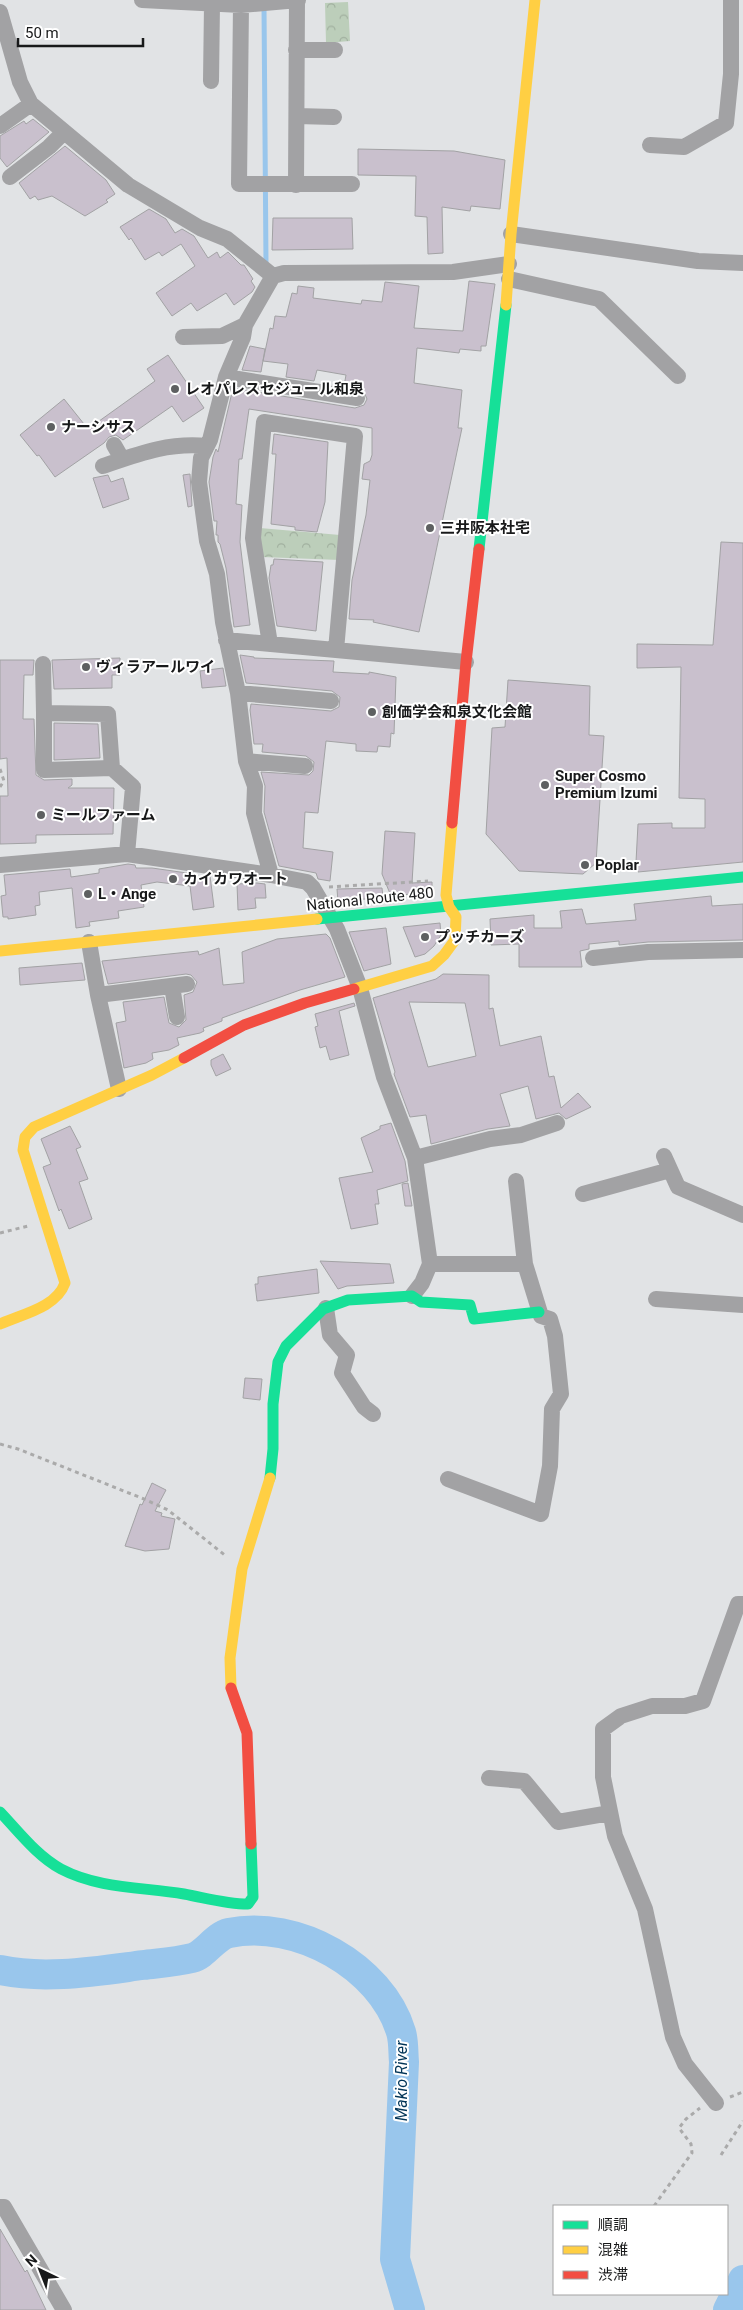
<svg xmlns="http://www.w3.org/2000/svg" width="743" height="2310" font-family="Roboto,'Noto Sans JP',sans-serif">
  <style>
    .park { fill: url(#park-crowns) }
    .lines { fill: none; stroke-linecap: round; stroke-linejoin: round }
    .stream { stroke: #99c6ec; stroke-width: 5 }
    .river { stroke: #99c6ec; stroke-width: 30 }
    .building { fill: #c9c0cd; stroke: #a2a2a4; fill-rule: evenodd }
    .path { stroke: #aaa; stroke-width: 3; stroke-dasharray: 4 4; stroke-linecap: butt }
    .street { stroke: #a2a2a4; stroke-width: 16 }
    .fast { stroke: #16e098; stroke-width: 11 }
    .slow { stroke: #ffcf43; stroke-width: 11 }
    .jam { stroke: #f24e42; stroke-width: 11 }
    .poi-dot { fill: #5e6061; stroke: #fff; stroke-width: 2 }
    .labels { text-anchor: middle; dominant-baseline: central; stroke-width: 4; stroke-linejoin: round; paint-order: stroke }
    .poi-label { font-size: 15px; font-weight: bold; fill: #18191a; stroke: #fff; text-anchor: start }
    .street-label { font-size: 15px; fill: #18191a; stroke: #fff }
    .water-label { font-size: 16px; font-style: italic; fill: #023557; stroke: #fff }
  </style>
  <defs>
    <pattern id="park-crowns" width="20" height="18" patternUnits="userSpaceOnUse" patternTransform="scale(1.25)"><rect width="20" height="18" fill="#bcceba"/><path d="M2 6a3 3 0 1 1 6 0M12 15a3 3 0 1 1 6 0" fill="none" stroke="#a1b09f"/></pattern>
  </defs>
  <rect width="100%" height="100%" fill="#e1e3e5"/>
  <!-- park -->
  <path class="park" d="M348,2L350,41L326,43L325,3Z
    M260,528L340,535V560L262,557Z"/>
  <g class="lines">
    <!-- stream -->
    <path class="stream" d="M264,7L266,264"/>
    <!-- river -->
    <path class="river" d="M0,1970C45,1980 97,1971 143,1965C159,1963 176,1962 192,1958C205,1955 215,1936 229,1933C296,1919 381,1966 401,2032C404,2042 403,2053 404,2062L395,2259L410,2310
      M728,2310L743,2280"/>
  </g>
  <!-- building -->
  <path class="building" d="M33,119L49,132L7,167L0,158V136L24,121L26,124Z
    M65,146L106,180L115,194L106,200L108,202L85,216L52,196L38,200L35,196L30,199L19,183Z
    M358,149L454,151L505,160L500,209L471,206L470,211L442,207L443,253L428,254L427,217L415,216L416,176L358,175Z
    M149,209L166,219L175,233L182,229L194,236L208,258L217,252L220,258L228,252L241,265H244L253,279L251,281L255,287L252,292L234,305L226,293L197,311L191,303L172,316L156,293L195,266L181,244L162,256L159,252L145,260L131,238L129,240L120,227Z
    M273,218H352L353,249L272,250Z
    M469,281L495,284L486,346H481V351L460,349L459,353L417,348L414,383L462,390L458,428H462L419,632L373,622L374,620L349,619L352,580L366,515L370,480L362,479L364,464L370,461L372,455V428L249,409L242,459H239L236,504L242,505L240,542L250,625L234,627L226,568L220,544L218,542V535H216L217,521H214L209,482L213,457L216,449L218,452L233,388L355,408L364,405L367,399L363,390L344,386L346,375L317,370L314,381L286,377L288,364L263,361L270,328L273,329L275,316L286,317L292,293L297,294L298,286L314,288L313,298L361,304L362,300L382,302L385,282L419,286L414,328L463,331Z
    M250,346L265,349L261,372L242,370Z
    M168,355L204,408L183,422L172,406L123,440L116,435L109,437L104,443L55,477L39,455L37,456L20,435L64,399L88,429L155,381L147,369Z
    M274,434L328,442L325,502L317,532L295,530V527L271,524L276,454H272Z
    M190,474L192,506L188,507L183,475Z
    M108,475L111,482L123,478L129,499L103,508L93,478Z
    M721,542L743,543V862L638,872V862H636L638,824L672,823V828H705V799L679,798L681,667L637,668V644L713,645Z
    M274,559L323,562L316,631L277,626L269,578L271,565H273Z
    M240,655L254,657V658L334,661L333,672L369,674V672L396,677L394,734L391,733L390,747L378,746L377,752L356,751V744L326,741L318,813L305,812L303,848L333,852L330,881L318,879L316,873L279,866L264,812L265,786L261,772L309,775L313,771L314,762L306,756L262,752L263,744H254L250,710L251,704L331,711L339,707L340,697L332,691L246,683Z
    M120,658V675H112V688L54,689L52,660Z
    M0,660H34L33,675H24L23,719H34L36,775L44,780L72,779V785L68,788H114L113,834L36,835V843L0,844V796H8L7,758L0,759Z
    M223,668L226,686L202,688L200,671Z
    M508,680L590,686L589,735L604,736L596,863L583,874L519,871L486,834L492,728L505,727Z
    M54,723L98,724L100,758L54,760Z
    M385,831L415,833L412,883L432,882V892L391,896L382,874Z
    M128,864L135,865L136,868H152L194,874L195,878L210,876L214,907L193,910L190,886L157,882L141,885L144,907L118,911L119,918L89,922L90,926L76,928L72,888L39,892L40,905L35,906L36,915L8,919V917H3L1,896L6,895L4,875L70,869L71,877L99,873V869Z
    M257,883L265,884L266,898H255L256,908L238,910L237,884Z
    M382,888L383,897L338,902L337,889Z
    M711,896L712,906L743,904V940L648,942L619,945V941L589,944V949L580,951L582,967H519V944L491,945L490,919L534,915V928H562L560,911L582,909L586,924L636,920L634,904Z
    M440,923L441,935L434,946L425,954L415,957L403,927Z
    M386,928L391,964L364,971L349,932Z
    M326,934L330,938L345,977L300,990L222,1018V1021L203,1028L204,1031L200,1033L177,1038L179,1045L169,1050L152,1053L153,1059L146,1063L124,1068L116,1023L126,1021L123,1002L164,997L169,1023L179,1027L186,1020L184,995L193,992L197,982L191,975L186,974L108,984L102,961L198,951L199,955L219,948L223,985L244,983L242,952L277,939Z
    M82,963L85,980L20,985L19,968Z
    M443,974L489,975V1009L493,1008L500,1046L541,1036L549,1077L554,1076L561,1108L578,1093L591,1107L566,1119L559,1113L536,1119L528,1086L500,1094L510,1126L488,1129L431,1144L426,1115L410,1117L394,1074L395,1072L373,998L436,979ZM409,1002L465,1003L476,1056L428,1067Z
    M354,1003L355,1006L339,1011L349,1055L330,1060L326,1046L320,1048L315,1027L318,1026L315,1014Z
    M223,1054L231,1069L216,1076L211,1065V1060Z
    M391,1123L405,1161L408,1181L377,1190L379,1204H375L378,1224L351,1229L339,1178L373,1172L361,1138L380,1129V1126Z
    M70,1126L81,1147L76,1149L88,1179L79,1182L92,1219L69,1229L61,1209L59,1211L43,1167L51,1164L41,1139Z
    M408,1183L412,1206H405L402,1184Z
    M320,1261L390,1264L394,1283L347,1286L338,1289Z
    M317,1269L319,1293L257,1301L255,1284H258V1277Z
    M245,1378L262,1379L260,1400L243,1398Z
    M152,1483L166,1490L155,1511L162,1513L161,1516L175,1519L169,1549L145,1551L125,1546L140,1504L142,1505Z
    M0,2229L25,2272L27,2270L46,2310H0Z"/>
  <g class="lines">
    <!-- path -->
    <path class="path" d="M0,769L4,781L0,787
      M329,887L428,881
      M0,1233L28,1226
      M0,1444L18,1449L144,1499L168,1510L226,1556
      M730,2097L743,2092
      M721,2155L743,2121
      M654,2206L692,2153L691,2144L679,2128L686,2119L700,2108"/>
    <!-- street -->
    <path class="street" d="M142,0L241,5L298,0
      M241,5L239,184H352
      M0,12L20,82L31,104L128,185L200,228L227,239L273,276
      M296,50H335
      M211,81L212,4
      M297,116L334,117
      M0,126L31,104
      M650,145L684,147L726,123L731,74V0
      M10,177L49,147L64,132
      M296,185L297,0
      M511,234L698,261L743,263
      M509,279L599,299L678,376
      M183,337L222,336L245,325
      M226,377L357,398
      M114,445L122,459
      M103,466C138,454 169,442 207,446
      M226,640L466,662
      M270,644L253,538L264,422L355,436L336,650
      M43,664L44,713
      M238,693L331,701
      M246,761L305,766
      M112,768L44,770V713L108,714L112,768L133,787L127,854
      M0,865L127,854L271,875L307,882L313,888L337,929L360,988L384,1077L415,1158L430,1264L422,1283L412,1296
      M271,875L254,813L255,786L246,761L238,693L223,622L217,574L207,541L199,482L201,458L210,440L226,377L243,337L245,325L273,276L284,273L453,272L509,264
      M89,942L98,995L119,1089
      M593,958L648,952L743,950
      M172,986L177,1017
      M98,995L187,984
      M664,1156L678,1187L743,1215
      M415,1158L490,1139L521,1135L557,1123
      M583,1194L670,1170
      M430,1264H525
      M656,1299L743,1305
      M326,1308L330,1335L347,1355L342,1373L364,1407L373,1414
      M448,1479L541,1514L550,1466L552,1409L561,1394L555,1336L550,1319L541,1316L525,1264L516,1181
      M489,1778L524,1781L558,1822L610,1813
      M716,2103L685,2064L673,2037L645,1909L615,1836L603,1777V1729L621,1716L652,1706H685L703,1701L738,1604H743
      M0,2207H4L64,2310"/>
    <!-- fast -->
    <path class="fast" d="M479,549L506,305
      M317,919L743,877
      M270,1478L273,1449V1404L278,1362L286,1346L323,1309L348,1300L412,1296L421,1302L470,1305L474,1319L539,1312
      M0,1812C19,1832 37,1856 61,1869C99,1889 143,1887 184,1894C206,1898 226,1904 248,1904L253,1897L251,1844"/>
    <!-- slow -->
    <path class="slow" d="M506,305L511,234L535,0
      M0,951L317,919
      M354,989L432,966L444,955L455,940L456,917L449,907L446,895L452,823
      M0,1324C22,1314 56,1308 65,1283L23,1150L25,1137L34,1127L152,1075L184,1058
      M231,1688L230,1658L242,1569L270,1478"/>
    <!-- jam -->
    <path class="jam" d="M452,823L466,662L479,549
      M184,1058L244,1025L305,1003L354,989
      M231,1688L247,1733L251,1844"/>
  </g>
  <!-- markers -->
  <g class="poi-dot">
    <circle cx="175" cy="389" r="5"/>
    <circle cx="51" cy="427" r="5"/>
    <circle cx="430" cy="528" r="5"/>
    <circle cx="86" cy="667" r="5"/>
    <circle cx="372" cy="712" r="5"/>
    <circle cx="545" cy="785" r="5"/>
    <circle cx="41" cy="815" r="5"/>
    <circle cx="585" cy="865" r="5"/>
    <circle cx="173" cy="879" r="5"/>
    <circle cx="88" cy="894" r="5"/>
    <circle cx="425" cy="937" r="5"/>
  </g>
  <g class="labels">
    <!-- poi labels -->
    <g class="poi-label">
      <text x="185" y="389">レオパレスセジュール和泉</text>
      <text x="61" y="427">ナーシサス</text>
      <text x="440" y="528">三井阪本社宅</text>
      <text x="96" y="667">ヴィラアールワイ</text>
      <text x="382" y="712">創価学会和泉文化会館</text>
      <text x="555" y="776">Super Cosmo<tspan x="555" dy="17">Premium Izumi</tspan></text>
      <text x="51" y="815">ミールファーム</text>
      <text x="595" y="865">Poplar</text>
      <text x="183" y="879">カイカワオート</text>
      <text x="98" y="894">L・Ange</text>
      <text x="435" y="937">プッチカーズ</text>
    </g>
    <!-- street labels -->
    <g class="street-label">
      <text transform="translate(370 899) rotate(-6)">National Route 480</text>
    </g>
    <!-- water labels -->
    <g class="water-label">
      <text transform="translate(401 2081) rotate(-90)">Makio River</text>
    </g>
  </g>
  <!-- legend -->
  <rect x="553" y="2205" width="175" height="90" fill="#ffffff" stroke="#a3a3a3"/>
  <rect x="563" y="2221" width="25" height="8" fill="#16e098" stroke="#a3a3a3"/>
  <text x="598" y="2230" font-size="15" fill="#18191a">順調</text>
  <rect x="563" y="2246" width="25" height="8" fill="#ffcf43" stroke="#a3a3a3"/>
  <text x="598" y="2255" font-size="15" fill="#18191a">混雑</text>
  <rect x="563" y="2271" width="25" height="8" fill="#f24e42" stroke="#a3a3a3"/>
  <text x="598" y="2280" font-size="15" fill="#18191a">渋滞</text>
  <!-- north arrow -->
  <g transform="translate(40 2270) rotate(317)" stroke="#ffffff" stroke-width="4" paint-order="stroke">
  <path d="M0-4L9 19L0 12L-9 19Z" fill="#18191a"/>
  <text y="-8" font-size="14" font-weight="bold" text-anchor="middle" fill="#18191a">N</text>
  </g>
  <!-- scale -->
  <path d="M18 38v8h125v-8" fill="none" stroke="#18191a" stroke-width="2.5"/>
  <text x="25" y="38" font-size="15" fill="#18191a" stroke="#ffffff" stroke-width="4" paint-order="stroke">50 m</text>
</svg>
